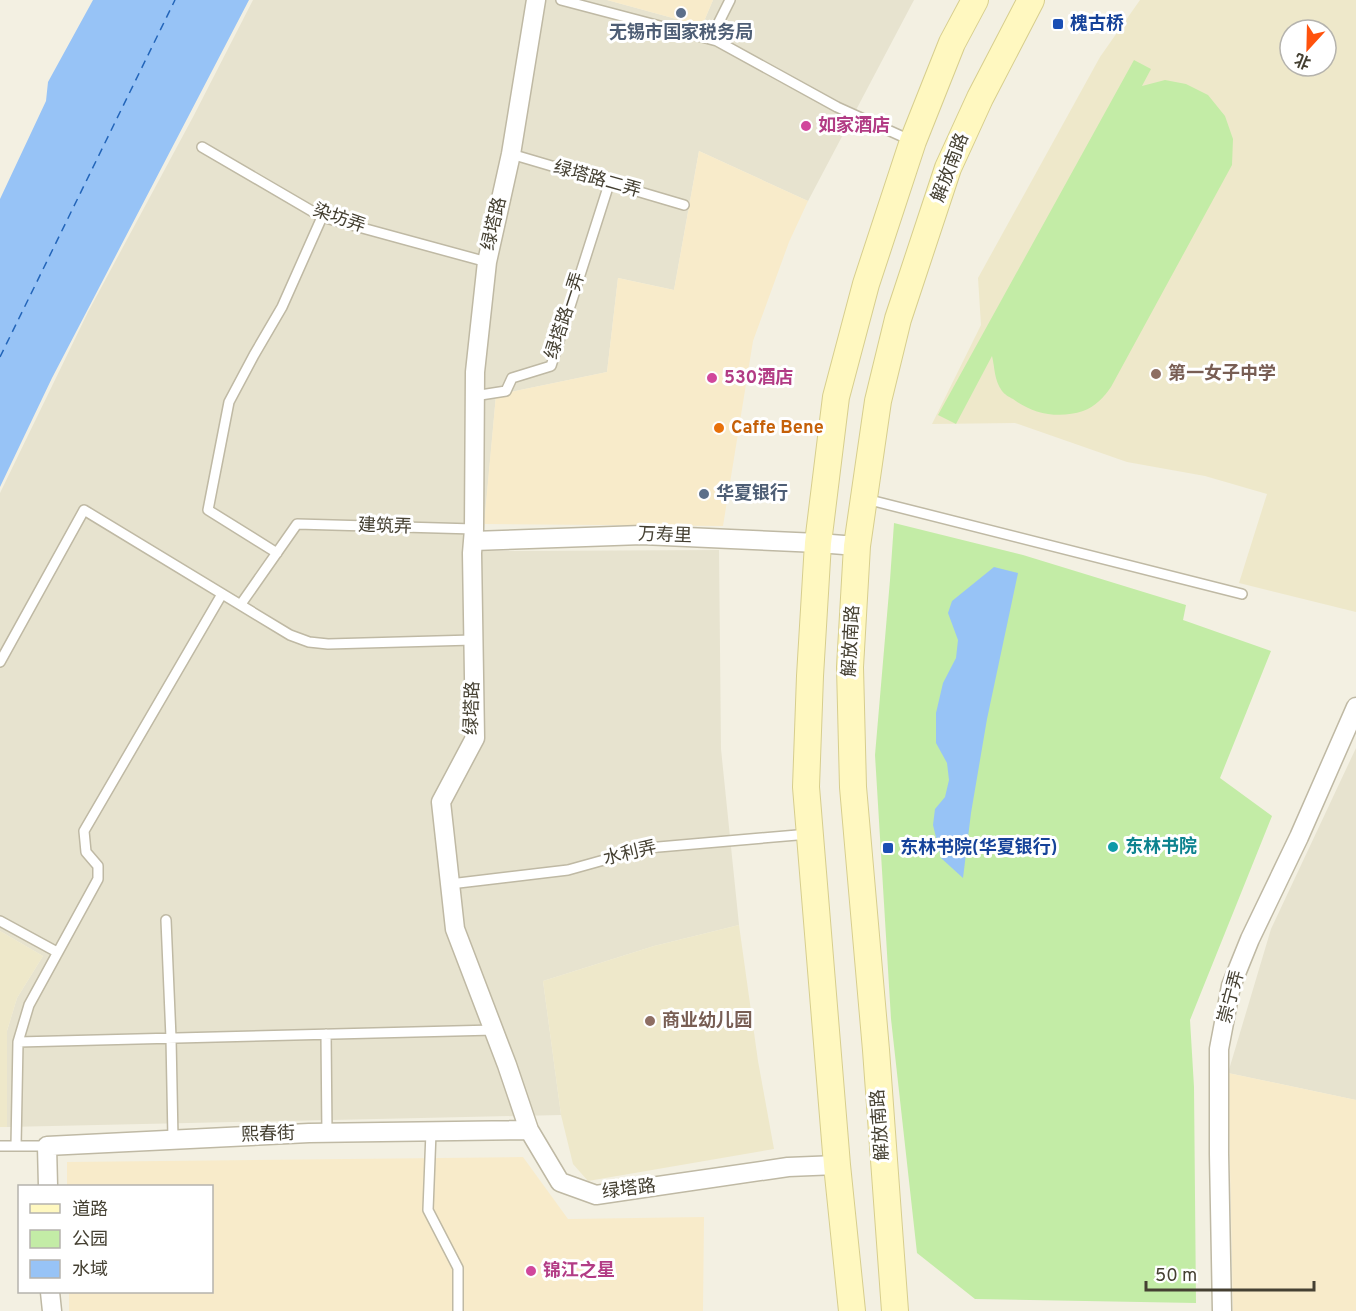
<svg xmlns="http://www.w3.org/2000/svg" width="1356" height="1311" font-family="Overpass,'Noto Sans SC',sans-serif">
  <style>
    .residential { fill: #e7e3cf }
    .commercial { fill: #f8ebca }
    .education { fill: #eee8ca; fill-rule: evenodd }
    .green { fill: #c3eca6 }
    .water { fill: #97c3f6 }
    .lines { fill: none; stroke-linecap: round; stroke-linejoin: round }
    .ferry { stroke: #2365b9; stroke-width: 1.5; stroke-dasharray: 8 6; stroke-linecap: butt }
    .service-casing { stroke: #bfb9a4; stroke-width: 12 }
    .minor-casing { stroke: #bfb9a4; stroke-width: 21 }
    .secondary-casing { stroke: #d7ce8d; stroke-width: 28 }
    .service { stroke: #fff; stroke-width: 9 }
    .minor { stroke: #fff; stroke-width: 18 }
    .secondary { stroke: #fff8c0; stroke-width: 26 }
    .service-dot { fill: #5c6f8a; stroke: #fff; stroke-width: 2 }
    .transit-dot { fill: #1a4fb4; stroke: #fff; stroke-width: 2 }
    .hotel-dot { fill: #d1479c; stroke: #fff; stroke-width: 2 }
    .education-dot { fill: #8d6e63; stroke: #fff; stroke-width: 2 }
    .food-dot { fill: #e8710a; stroke: #fff; stroke-width: 2 }
    .culture-dot { fill: #0f9aa8; stroke: #fff; stroke-width: 2 }
    .labels { text-anchor: middle; dominant-baseline: central; stroke-width: 6; stroke-linejoin: round; paint-order: stroke }
    .transit-label { font-size: 18px; font-weight: bold; fill: #164399; stroke: #fff; text-anchor: start }
    .service-label { font-size: 18px; font-weight: bold; fill: #4e5e75; stroke: #fff }
    .hotel-label { font-size: 18px; font-weight: bold; fill: #b23c85; stroke: #fff; text-anchor: start }
    .street-label { font-size: 18px; fill: #454032; stroke: #fff }
    .education-label { font-size: 18px; font-weight: bold; fill: #785e54; stroke: #fff; text-anchor: start }
    .food-label { font-size: 18px; font-weight: bold; fill: #c56008; stroke: #fff; text-anchor: start }
    .culture-label { font-size: 18px; font-weight: bold; fill: #0d838f; stroke: #fff; text-anchor: start }
  </style>
  <rect width="100%" height="100%" fill="#f3f0e2"/>
  <!-- residential -->
  <path class="residential" d="M253,0H607L702,26L713,0H914L808,201L699,151L674,290L618,278L607,372L496,395L482,551L719,550L721,749L739,925L654,946L543,981L561,1115L7,1127V1031L17,998L43,956L0,931V493L88,312L193,117Z
    M1356,748V1100L1228,1073L1271,929Z"/>
  <!-- commercial -->
  <path class="commercial" d="M607,0H713L702,26Z
    M699,151L808,201L789,242L753,341L723,526L484,524L496,395L607,372L618,278L674,290Z
    M1228,1073L1356,1100V1311H1233Z
    M523,1157L568,1219L704,1217L703,1311H69V1292H212V1186H67V1162Z"/>
  <!-- education -->
  <path class="education" d="M1140,0H1356V612L1239,583L1267,494L1205,476L1127,462L1015,423L932,424L981,325L978,278L1100,57ZM1290,30H1326V66H1290Z
    M739,925L758,1061L774,1149L588,1181L573,1164L561,1115L543,981L654,946Z
    M0,931L43,956L17,998L7,1031V1127H0Z"/>
  <!-- green -->
  <path class="green" d="M1134,60L1151,69L1142,86L1165,80L1186,84L1208,95L1225,116L1233,139L1232,165L1111,387C1104,397 1095,407 1083,411C1059,419 1033,414 1013,399C1009,397 1004,394 1002,391C994,380 995,368 992,356L956,424L938,415Z
    M894,523L1023,555L1186,605L1183,620L1271,651L1220,778L1272,816L1190,1020L1194,1087L1196,1303L975,1299L917,1253L891,1019L875,755L890,580Z"/>
  <!-- water -->
  <path class="water" d="M93,0H249L52,378L0,487V199L46,101L48,82Z
    M994,567L1018,573L987,719L971,813L963,878L941,858L933,825L935,809L945,797L949,780L947,763L936,743V713L943,683L956,658L958,640L948,613L952,601Z"/>
  <g class="lines">
    <!-- ferry -->
    <path class="ferry" d="M0,357L175,0"/>
    <!-- service casing -->
    <g class="service-casing">
      <path id="service" d="M561,0L717,41L837,107L910,140
        M717,41L718,24L730,0
        M202,147L322,217L487,262
        M511,154L684,205
        M474,396L506,391L512,378L551,366L609,184
        M866,499L1242,594
        M277,553L208,510L229,402L254,355L282,307L322,217
        M241,604L297,524L474,529
        M0,662L84,510L290,635L309,642L328,644L473,640
        M450,884L568,870L647,848L809,834
        M166,920L171,1038L173,1139
        M0,921L57,952
        M326,1034L327,1134
        M18,1042L494,1030
        M431,1132L428,1210L458,1268V1311
        M0,1146H47
        M16,1146L18,1042L29,1005L98,879V866L86,852L84,831L222,594"/>
    </g>
    <!-- minor casing -->
    <g class="minor-casing">
      <path id="minor" d="M536,0L511,154L487,262L475,372L474,529L472,553L475,738L441,802L455,929L507,1065L529,1130L560,1182L596,1195L788,1167L837,1165
        M473,541L642,535L818,543L857,546
        M48,1186L47,1146L309,1133L529,1130
        M50,1292L52,1311
        M1222,1311L1219,1154V1049L1231,986L1250,939L1299,837L1356,707"/>
    </g>
    <!-- secondary casing -->
    <g class="secondary-casing">
      <path id="secondary" d="M852,1311L837,1165L806,787L810,676L818,543L836,397L866,284L913,141L952,43L975,0
        M895,1311L876,1050L853,787L850,667L857,546L878,401L898,319L948,168L980,98L1031,0"/>
    </g>
    <!-- service -->
    <use href="#service" class="service"/>
    <!-- minor -->
    <use href="#minor" class="minor"/>
    <!-- secondary -->
    <use href="#secondary" class="secondary"/>
  </g>
  <!-- markers -->
  <g class="service-dot">
    <circle cx="681" cy="13" r="6"/>
    <circle cx="704" cy="494" r="6"/>
  </g>
  <g class="transit-dot">
    <rect x="1052" y="18" width="12" height="12" rx="3"/>
    <rect x="882" y="842" width="12" height="12" rx="3"/>
  </g>
  <g class="hotel-dot">
    <circle cx="806" cy="126" r="6"/>
    <circle cx="712" cy="378" r="6"/>
    <circle cx="531" cy="1271" r="6"/>
  </g>
  <g class="education-dot">
    <circle cx="1156" cy="374" r="6"/>
    <circle cx="650" cy="1021" r="6"/>
  </g>
  <circle class="food-dot" cx="719" cy="428" r="6"/>
  <circle class="culture-dot" cx="1113" cy="847" r="6"/>
  <g class="labels">
    <!-- transit labels -->
    <g class="transit-label">
      <text x="1070" y="24">槐古桥</text>
      <text x="900" y="848">东林书院(华夏银行)</text>
    </g>
    <!-- service labels -->
    <g class="service-label">
      <text x="681" y="33">无锡市国家税务局</text>
      <text x="716" y="494" text-anchor="start">华夏银行</text>
    </g>
    <!-- hotel labels -->
    <g class="hotel-label">
      <text x="818" y="126">如家酒店</text>
      <text x="724" y="378">530酒店</text>
      <text x="543" y="1271">锦江之星</text>
    </g>
    <!-- street labels -->
    <g class="street-label">
      <text transform="translate(951 168) rotate(-69)">解放南路</text>
      <text transform="translate(597 180) rotate(16)">绿塔路二弄</text>
      <text transform="translate(339 219) rotate(19)">染坊弄</text>
      <text transform="translate(495 224) rotate(-77)">绿塔路</text>
      <text transform="translate(566 316) rotate(-72)">绿塔路一弄</text>
      <text transform="translate(385 527) rotate(2)">建筑弄</text>
      <text transform="translate(665 536) rotate(2)">万寿里</text>
      <text transform="translate(852 641) rotate(-87)">解放南路</text>
      <text transform="translate(473 708) rotate(-88)">绿塔路</text>
      <text transform="translate(630 854) rotate(-13)">水利弄</text>
      <text transform="translate(1232 997) rotate(-75)">崇宁弄</text>
      <text transform="translate(881 1125) rotate(-94)">解放南路</text>
      <text transform="translate(268 1135) rotate(-2)">熙春街</text>
      <text transform="translate(629 1190) rotate(-7)">绿塔路</text>
    </g>
    <!-- education labels -->
    <g class="education-label">
      <text x="1168" y="374">第一女子中学</text>
      <text x="662" y="1021">商业幼儿园</text>
    </g>
    <!-- food labels -->
    <g class="food-label">
      <text x="731" y="428">Caffe Bene</text>
    </g>
    <!-- culture labels -->
    <g class="culture-label">
      <text x="1125" y="847">东林书院</text>
    </g>
  </g>
  <!-- legend -->
  <rect x="18" y="1185" width="195" height="108" fill="#ffffff" stroke="#b5b3ad" stroke-width="1.5"/>
  <rect x="30" y="1204" width="30" height="9" fill="#fff8c0" stroke="#b5b3ad" stroke-width="1.5"/>
  <text x="72" y="1215" font-size="18" fill="#454032">道路</text>
  <rect x="30" y="1230" width="30" height="18" fill="#c3eca6" stroke="#b5b3ad" stroke-width="1.5"/>
  <text x="72" y="1245" font-size="18" fill="#454032">公园</text>
  <rect x="30" y="1260" width="30" height="18" fill="#97c3f6" stroke="#b5b3ad" stroke-width="1.5"/>
  <text x="72" y="1275" font-size="18" fill="#454032">水域</text>
  <!-- north arrow -->
  <g transform="translate(1308 48) rotate(202)"><circle r="28" fill="#ffffff" stroke="#b5b3ad" stroke-width="1.5"/>
  <path d="M0-4.5L10 22L0 15L-10 22Z" fill="#ff520d"/>
  <text y="-9" font-size="16" font-weight="bold" text-anchor="middle" fill="#454032">北</text>
  </g>
  <!-- scale -->
  <path d="M1146 1281v9h168v-9" fill="none" stroke="#454032" stroke-width="3"/>
  <text x="1155" y="1281" font-size="18" fill="#454032" stroke="#ffffff" stroke-width="4.5" paint-order="stroke">50 m</text>
</svg>
